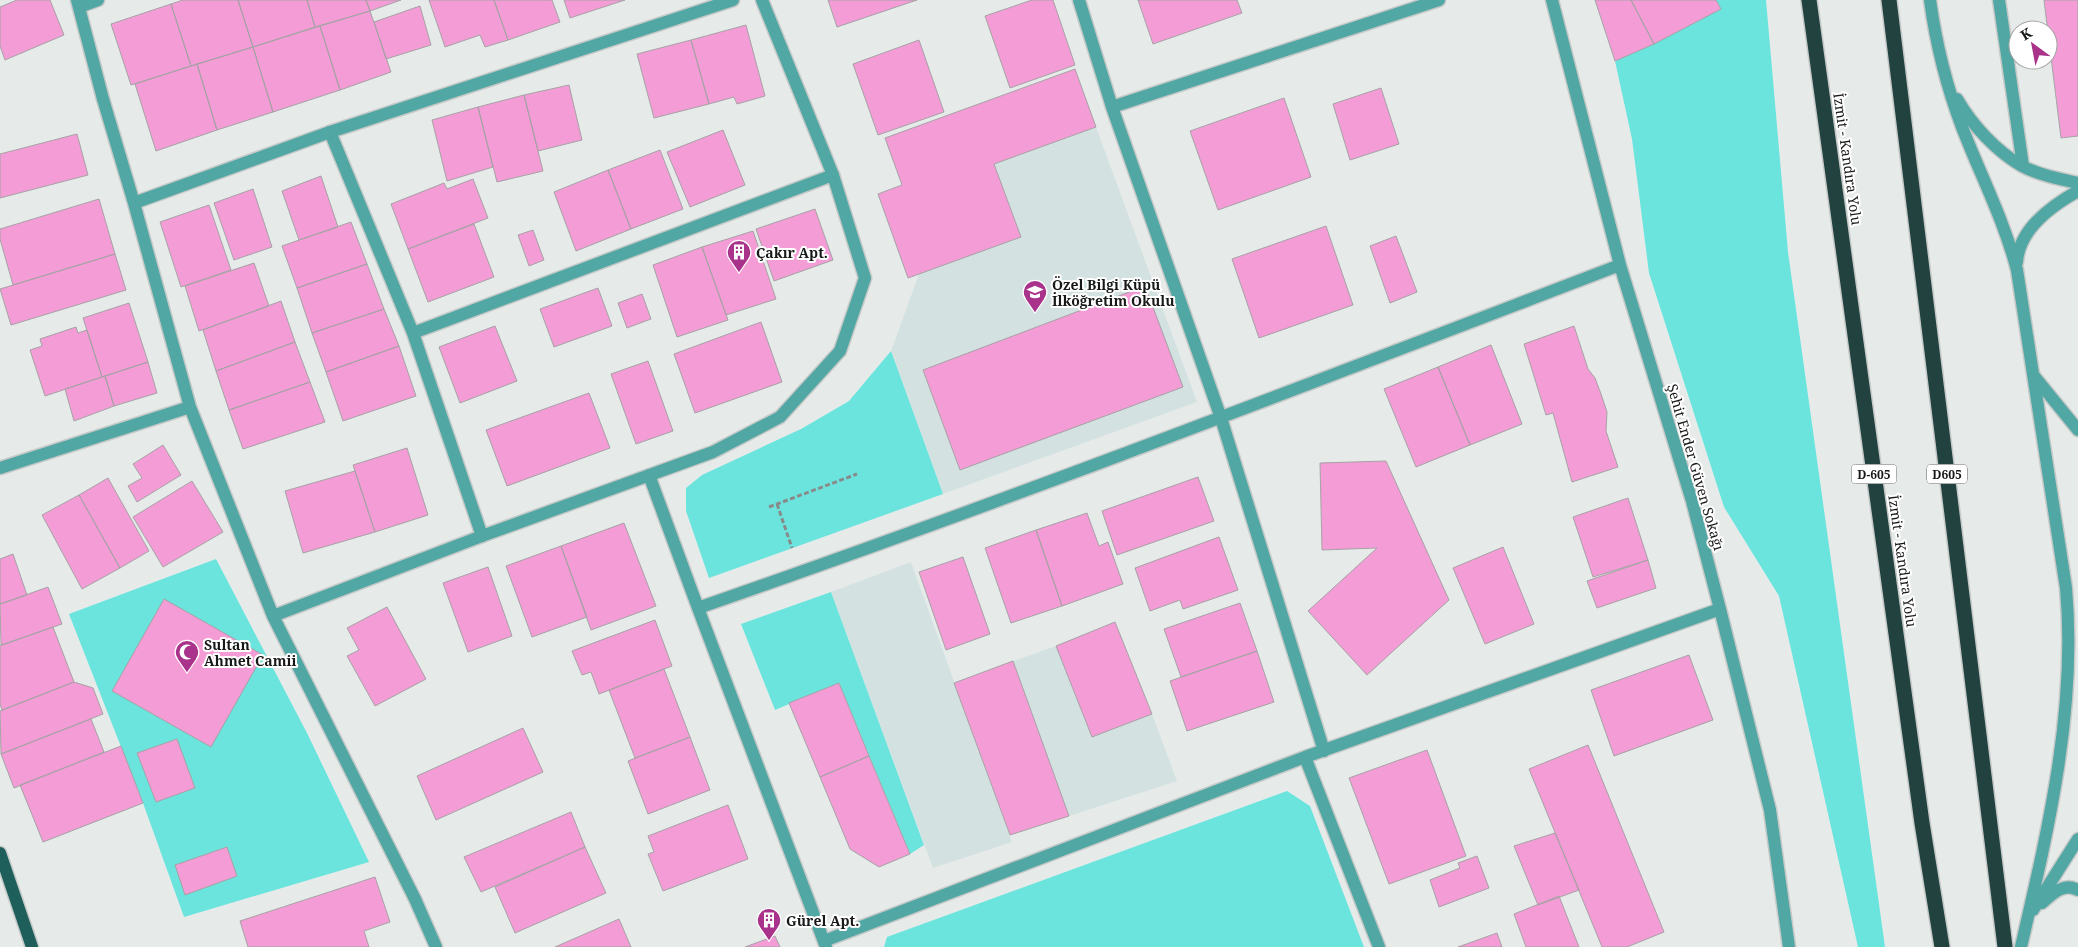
<svg xmlns="http://www.w3.org/2000/svg" width="2078" height="947" font-family="'Noto Serif',serif">
  <style>
    .built { fill: #d3e2e1 }
    .green { fill: #6be4de }
    .building { fill: #f39cd6; stroke: #a6a2a5 }
    .lines { fill: none; stroke-linecap: round; stroke-linejoin: round }
    .lane-casing { stroke: #c5c9c8; stroke-width: 15 }
    .street-casing { stroke: #c5c9c8; stroke-width: 15 }
    .primary-casing { stroke: #c5c9c8; stroke-width: 15 }
    .highway-casing { stroke: #c5c9c8; stroke-width: 18 }
    .path { stroke: #888b8a; stroke-width: 3; stroke-dasharray: 5 2.5; stroke-linecap: butt }
    .lane { stroke: #50a7a3; stroke-width: 12 }
    .street { stroke: #50a7a3; stroke-width: 12 }
    .primary { stroke: #1e5e5b; stroke-width: 12 }
    .highway { stroke: #224240; stroke-width: 15 }
    .labels { text-anchor: middle; dominant-baseline: central; stroke-width: 4; stroke-linejoin: round; paint-order: stroke }
    .shield { fill: #fff; stroke: #5d5d5d; stroke-width: 1 }
    .shield-label { font-size: 12px; font-weight: bold; fill: #171818 }
    .street-label { font-size: 14px; fill: #171818; stroke: #fff }
    .poi-label { font-size: 14px; font-weight: bold; fill: #171818; stroke: #fff; text-anchor: start }
  </style>
  <rect width="100%" height="100%" fill="#e6ebea"/>
  <!-- built -->
  <path class="built" d="M1096,127L1197,402L943,494L891,351L919,274L1021,237L994,164Z
    M911,562L1012,842L933,868L831,592Z
    M1056,646L1092,737L1152,714L1177,781L1069,816L1013,661Z"/>
  <!-- green -->
  <path class="green" d="M1716,0H1766L1788,252L1885,947H1858L1779,596L1724,507L1649,273L1632,139L1615,61L1721,9Z
    M891,351L943,494L709,578L686,511V488L702,475L801,429L849,401Z
    M216,559L307,733L369,862L184,917L143,803L69,614Z
    M831,592L924,845L910,854L839,683L775,710L741,624Z
    M1287,791L1310,806L1364,947H884L887,937Z"/>
  <!-- building -->
  <path class="building" d="M17,0H50L64,35L5,60L0,46V7Z
    M183,0H238L253,47L191,66L171,4Z
    M238,0H307L315,27L253,47Z
    M307,0H366L370,11L315,27Z
    M366,0H401L370,11Z
    M429,0H494L508,40L485,47L480,35L445,47Z
    M494,0H552L560,22L508,40Z
    M564,0H625L570,18Z
    M828,0H917L837,27Z
    M1032,0H1053L1075,65L1010,88L985,16Z
    M1138,0H1237L1242,13L1153,44Z
    M1595,0H1631L1654,44L1615,61Z
    M1631,0H1716L1721,9L1654,44Z
    M2044,0H2078V136L2061,138Z
    M171,4L191,66L131,85L111,24Z
    M420,6L431,45L386,59L374,22Z
    M370,11L391,72L340,90L320,26Z
    M746,25L765,96L737,104L734,97L709,104L691,40Z
    M320,26L340,90L273,112L253,47Z
    M691,40L709,104L654,118L637,54Z
    M919,40L944,112L878,135L853,64Z
    M253,47L273,112L217,130L197,64Z
    M197,64L217,130L156,151L135,84Z
    M1075,69L1096,127L994,164L1021,237L908,278L878,194L902,185L885,138Z
    M569,85L582,140L538,151L524,95Z
    M1381,88L1399,144L1350,160L1333,104Z
    M524,95L543,171L497,182L478,107Z
    M1284,98L1311,177L1218,210L1190,131Z
    M478,107L493,167L447,181L432,120Z
    M723,130L745,185L690,207L667,152Z
    M77,134L88,175L0,198V154Z
    M660,150L683,209L631,229L608,170Z
    M608,170L631,229L576,251L554,192Z
    M321,176L338,227L299,240L282,191Z
    M473,179L488,218L408,249L391,204L444,183L447,189Z
    M253,189L272,247L234,260L214,203Z
    M99,199L115,254L13,285L0,239V229Z
    M209,205L231,270L181,287L160,222Z
    M815,209L833,260L774,281L756,229Z
    M351,222L367,264L297,288L282,246Z
    M474,224L494,277L428,302L408,249Z
    M1326,226L1353,305L1259,338L1232,259Z
    M533,230L544,260L529,266L518,235Z
    M753,231L776,299L726,315L702,247Z
    M1396,236L1417,292L1390,303L1370,246Z
    M702,247L728,320L677,337L653,265Z
    M115,254L126,290L11,325L0,289Z
    M254,263L269,306L199,331L185,286Z
    M367,264L384,309L312,333L297,288Z
    M1145,286L1183,387L960,470L923,370Z
    M598,288L612,326L554,347L540,309Z
    M642,294L651,319L627,328L618,303Z
    M281,301L295,342L216,371L203,330Z
    M129,303L148,362L102,377L83,318Z
    M384,309L399,346L326,372L312,333Z
    M761,322L782,382L695,413L674,354Z
    M495,326L517,381L460,403L439,347Z
    M1574,326L1588,369L1595,378L1601,394L1607,412L1606,431L1618,467L1572,482L1553,413L1546,415L1524,344Z
    M76,327L78,333L87,330L102,377L45,396L30,350L42,346L40,339Z
    M295,342L310,382L229,410L216,371Z
    M1491,345L1522,424L1470,445L1438,367Z
    M399,346L416,396L343,421L326,372Z
    M648,361L673,431L636,444L611,374Z
    M148,362L157,393L114,406L105,376Z
    M1438,367L1470,445L1416,467L1384,389Z
    M105,376L114,406L74,421L65,389Z
    M310,382L325,422L243,449L229,410Z
    M589,393L610,448L507,486L486,430Z
    M163,445L181,475L137,502L128,486L142,478L133,464Z
    M407,448L428,515L375,532L353,465Z
    M1386,461L1449,600L1367,675L1308,611L1377,548L1322,550L1320,463Z
    M355,471L375,532L303,553L285,491Z
    M1198,477L1214,521L1117,555L1102,511Z
    M108,478L149,551L120,568L79,495Z
    M192,481L223,532L163,567L133,517Z
    M79,495L120,568L82,589L42,515Z
    M1628,498L1648,560L1593,577L1573,517Z
    M1087,513L1099,546L1108,542L1123,584L1062,606L1036,530Z
    M624,523L656,606L591,630L561,546Z
    M1036,530L1062,606L1011,623L985,548Z
    M1219,537L1238,590L1183,609L1180,600L1150,611L1135,568Z
    M561,546L587,617L532,637L506,566Z
    M1503,547L1534,624L1485,644L1453,568Z
    M13,554L27,595L0,604V559Z
    M963,557L990,634L946,650L919,572Z
    M1648,560L1656,588L1597,608L1587,581Z
    M488,567L512,636L468,652L443,583Z
    M48,587L62,624L1,645L0,604Z
    M164,599L263,655L211,747L112,691Z
    M1240,603L1257,651L1181,677L1164,629Z
    M387,607L426,679L375,706L347,656L359,650L347,628Z
    M655,620L672,666L599,694L591,672L582,675L572,651Z
    M1115,622L1152,714L1092,737L1056,646Z
    M53,627L74,682L2,710L0,704V646Z
    M1257,651L1274,702L1187,731L1170,681Z
    M1689,655L1713,720L1614,756L1591,690Z
    M1013,661L1069,816L1010,835L954,683Z
    M664,669L690,737L635,758L609,690Z
    M74,682L93,688L103,714L1,754L0,711Z
    M839,683L869,756L820,777L789,703Z
    M91,719L104,752L14,788L1,754Z
    M523,728L543,772L436,820L417,776Z
    M690,737L710,790L648,814L628,761Z
    M177,739L195,788L156,802L137,753Z
    M1588,745L1664,932L1627,947H1602L1529,769Z
    M121,746L143,803L43,842L20,785Z
    M1427,750L1466,856L1389,884L1349,778Z
    M869,756L910,854L879,867L850,849L820,777Z
    M728,805L748,859L663,891L648,854L654,852L648,836Z
    M571,812L585,847L481,892L464,857Z
    M1555,833L1579,890L1538,905L1514,846Z
    M227,847L237,876L185,895L175,865Z
    M585,847L606,893L515,933L495,887Z
    M1477,856L1489,888L1439,907L1430,880L1460,868L1458,863Z
    M375,877L390,922L364,931L369,947H248L240,921Z
    M1559,896L1579,947H1526L1514,914Z
    M619,919L631,947H555Z
    M1497,933L1502,947H1458Z
    M775,936L780,947H745Z"/>
  <g class="lines">
    <!-- lane casing -->
    <g class="lane-casing">
      <path id="lane" d="M1930,0C1936,44 1946,85 1962,127C1980,174 2004,220 2017,270L2066,588C2077,710 2048,830 2021,947
        M1999,0L2023,166
        M1957,99C1972,125 1996,151 2022,166C2039,175 2059,179 2078,183
        M330,132L413,333L482,536
        M2017,262C2019,229 2051,206 2078,191
        M413,333L833,175
        M2034,376L2078,430
        M2042,903C2052,894 2064,882 2078,890
        M2033,910L2078,839"/>
    </g>
    <!-- street casing -->
    <g class="street-casing">
      <path id="street" d="M77,0L103,99L134,203L190,407L273,616L415,899L436,947
        M1079,0L1112,107L1221,418L1324,751
        M1552,0L1620,265L1692,501L1720,609L1770,810L1789,947
        M79,7L98,0
        M1112,107L1439,0
        M134,203L330,132L733,0
        M0,468L190,407
        M649,475L698,608L826,947
        M698,608C1007,501 1314,382 1620,265
        M273,616L482,536L713,452L780,417L840,351L865,278L833,175L762,0
        M1305,757L1379,947
        M824,941L1305,757L1720,609"/>
    </g>
    <!-- primary casing -->
    <g class="primary-casing">
      <path id="primary" d="M0,853L32,947"/>
    </g>
    <!-- highway casing -->
    <g class="highway-casing">
      <path id="highway" d="M1809,0L1922,823L1942,947
        M1889,0L2005,947"/>
    </g>
    <!-- path -->
    <path class="path" d="M777,504L792,548
      M769,507L857,474"/>
    <!-- lane -->
    <use href="#lane" class="lane"/>
    <!-- street -->
    <use href="#street" class="street"/>
    <!-- primary -->
    <use href="#primary" class="primary"/>
    <!-- highway -->
    <use href="#highway" class="highway"/>
  </g>
  <!-- icons -->
  <defs>
    <g id="building-pin" transform="scale(1.25)"><path d="M0 17L-7.5 6A9.5 9.5 0 1 1 7.5 6Z" fill="#a9328a" stroke="#fff"/><path d="M-4-6H4V6H1V3H-1V6H-4ZM-2.5-4.3h1.7v1.8h-1.7ZM.8-4.3h1.7v1.8H.8ZM-2.5-1h1.7V.8h-1.7ZM.8-1h1.7V.8H.8Z" fill="#fff"/></g>
    <g id="school-pin" transform="scale(1.25)"><path d="M0 17L-7.5 6A9.5 9.5 0 1 1 7.5 6Z" fill="#a9328a" stroke="#fff"/><path d="M0-5L7-2L0 1L-7-2ZM-4 1L0 2.5L4 1V4Q0 6-4 4Z" fill="#fff"/></g>
    <g id="mosque-pin" transform="scale(1.25)"><path d="M0 17L-7.5 6A9.5 9.5 0 1 1 7.5 6Z" fill="#a9328a" stroke="#fff"/><path d="M3.5-4.9A6 6 0 1 0 3.5 4.9A5 5 0 1 1 3.5-4.9Z" fill="#fff"/></g>
  </defs>
  <g fill-rule="evenodd">
    <use href="#building-pin" x="739" y="252"/>
    <use href="#school-pin" x="1035" y="292"/>
    <use href="#mosque-pin" x="187" y="652"/>
    <use href="#building-pin" x="769" y="920"/>
  </g>
  <g class="labels">
    <!-- shield labels -->
    <g class="shield">
      <rect x="1851.5" y="464.5" width="45" height="19" rx="4"/>
      <rect x="1927" y="464.5" width="40" height="19" rx="4"/>
    </g>
    <g class="shield-label">
      <text x="1874" y="474">D-605</text>
      <text x="1947" y="474">D605</text>
    </g>
    <!-- street labels -->
    <g class="street-label">
      <text transform="translate(1848 159) rotate(82)">İzmit - Kandıra Yolu</text>
      <text transform="translate(1696 467) rotate(74)">Şehit Ender Güven Sokağı</text>
      <text transform="translate(1903 561) rotate(82)">İzmit - Kandıra Yolu</text>
    </g>
    <!-- poi labels -->
    <g class="poi-label">
      <text x="756" y="252">Çakır Apt.</text>
      <text x="1052" y="284">Özel Bilgi Küpü<tspan x="1052" dy="16">İlköğretim Okulu</tspan></text>
      <text x="204" y="644">Sultan<tspan x="204" dy="16">Ahmet Camii</tspan></text>
      <text x="786" y="920">Gürel Apt.</text>
    </g>
  </g>
  <!-- north arrow -->
  <g transform="translate(2033 45) rotate(328)"><circle r="24" fill="#ffffff" stroke="#a2a3a3"/>
  <path d="M0-4L9 19L0 12L-9 19Z" fill="#a9328a"/>
  <text y="-8" font-size="14" font-weight="bold" text-anchor="middle" fill="#171818">K</text>
  </g>
</svg>
